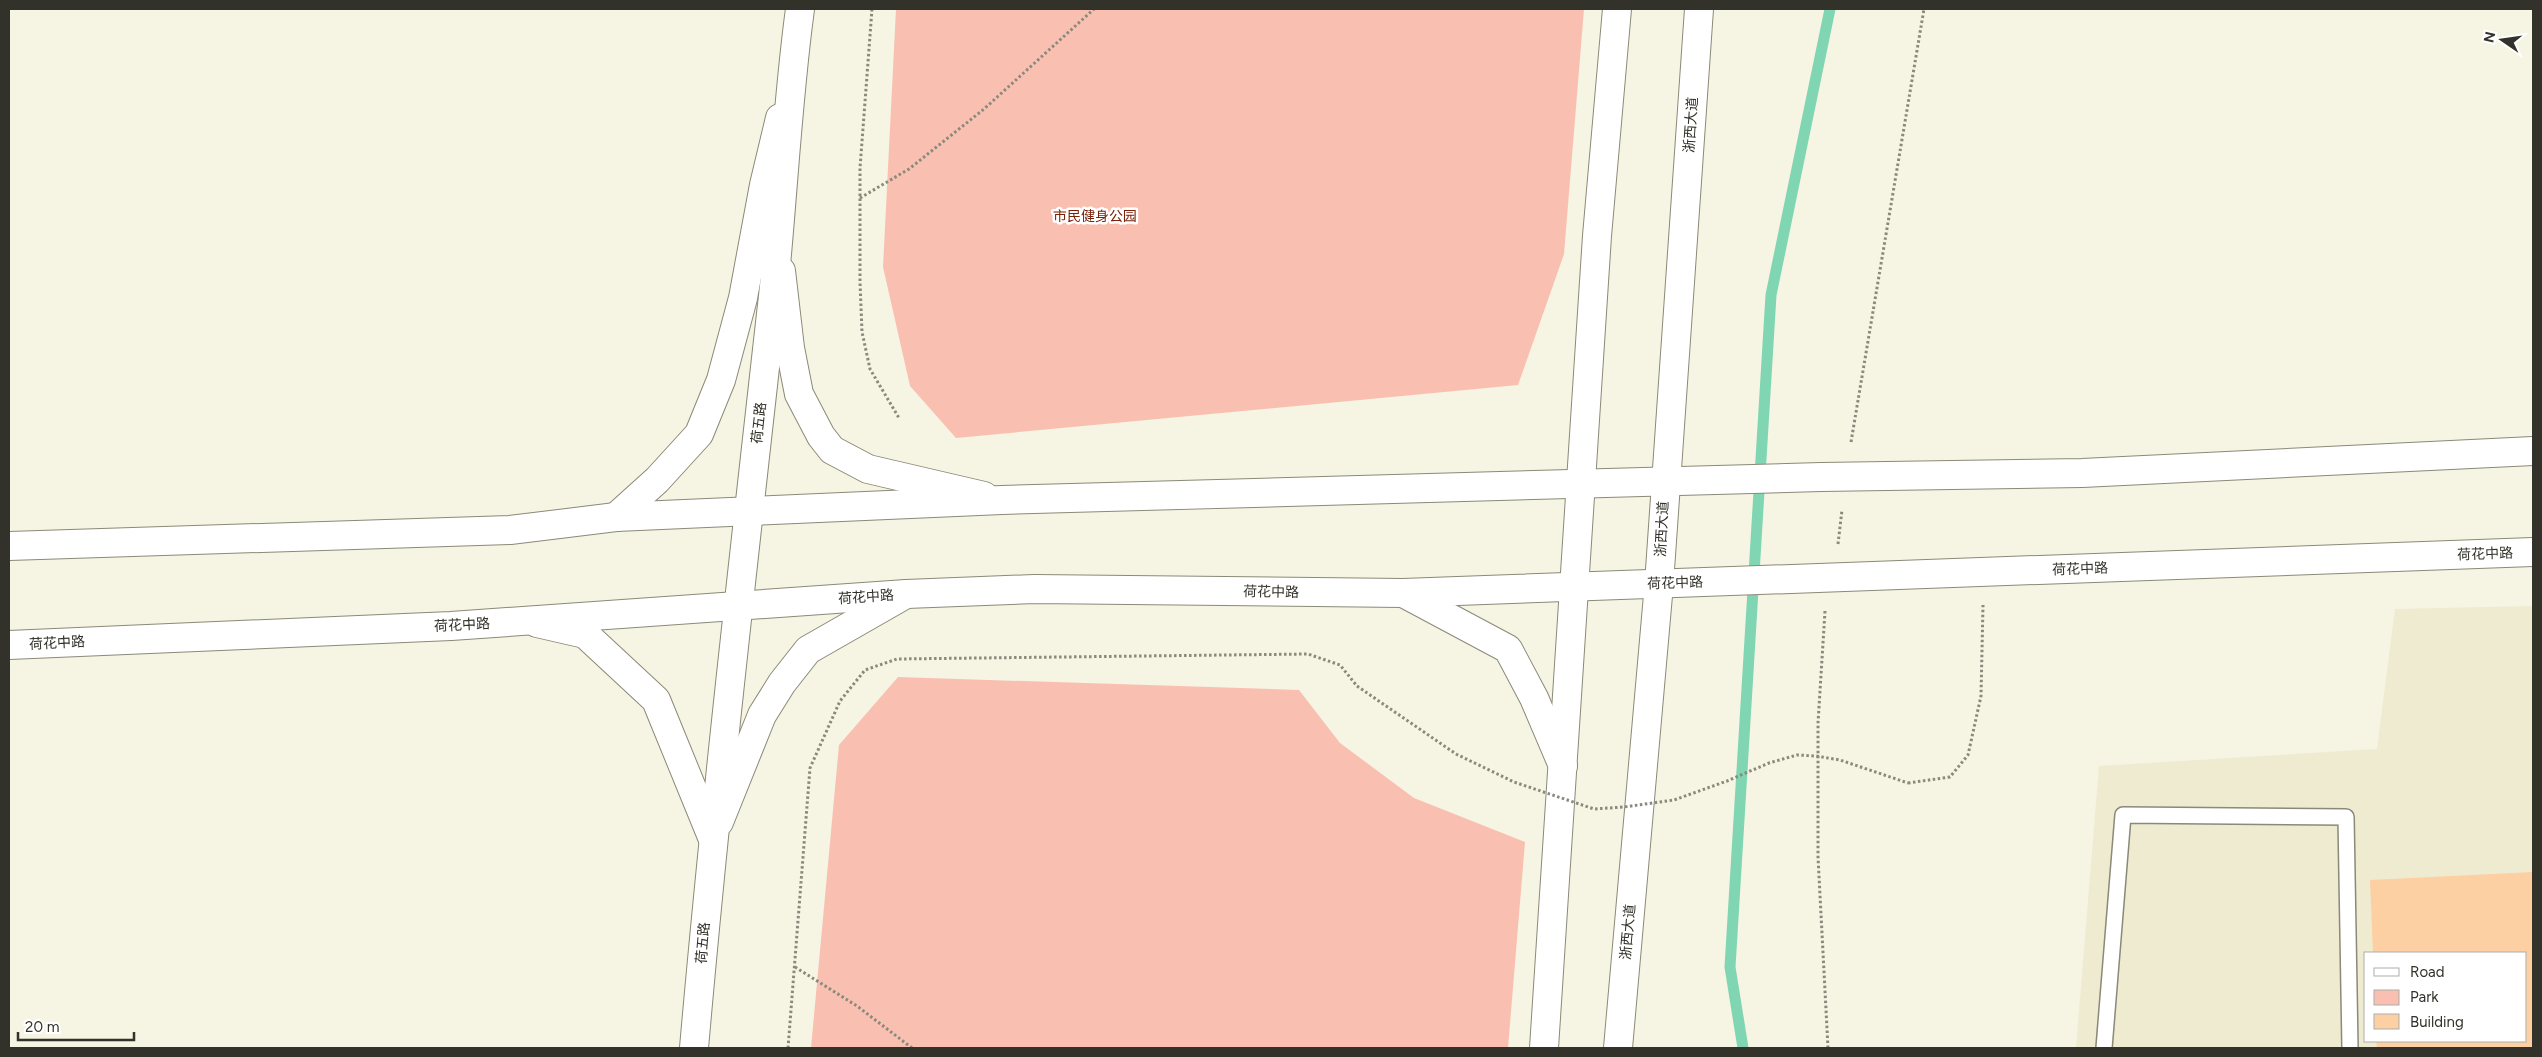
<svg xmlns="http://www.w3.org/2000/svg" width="2542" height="1057" font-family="Figtree,'Noto Sans SC',sans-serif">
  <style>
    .built { fill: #eeebd1; fill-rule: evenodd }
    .green { fill: #f9c0b2 }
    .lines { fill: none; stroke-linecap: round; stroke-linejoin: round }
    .stream { stroke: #80d5b3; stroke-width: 11 }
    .building { fill: #fcd0a2 }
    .service-casing { stroke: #8b8978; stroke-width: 18 }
    .minor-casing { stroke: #8b8978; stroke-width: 30 }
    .tertiary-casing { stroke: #8b8978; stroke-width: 30 }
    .secondary-casing { stroke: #8b8978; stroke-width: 30 }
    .trunk-casing { stroke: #8b8978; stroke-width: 30 }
    .path { stroke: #8a897d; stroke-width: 3; stroke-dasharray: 2.5 2.5; stroke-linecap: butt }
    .service { stroke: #fff; stroke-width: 15 }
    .minor { stroke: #fff; stroke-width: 28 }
    .tertiary { stroke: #fff; stroke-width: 28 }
    .secondary { stroke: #fff; stroke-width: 28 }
    .trunk { stroke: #fff; stroke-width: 28 }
    .path-bridge { stroke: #8a897d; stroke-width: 3; stroke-dasharray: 2.5 2.5; stroke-linecap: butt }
    .labels { text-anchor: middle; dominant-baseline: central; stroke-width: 5; stroke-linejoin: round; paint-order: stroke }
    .street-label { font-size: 14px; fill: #32312a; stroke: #fff }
    .park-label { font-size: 14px; fill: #7a2109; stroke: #fff }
  </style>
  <rect width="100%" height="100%" fill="#f6f4e2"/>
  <!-- built -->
  <path class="built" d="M2533,606V1048H2076L2099,766L2377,749L2395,609ZM2366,953H2526V1041H2366Z"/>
  <!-- green -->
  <path class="green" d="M896,9H1584L1564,254L1518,385L956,438L910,386L883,267Z
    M898,677L1299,690L1340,743L1414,798L1525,842L1508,1048H811L839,745Z"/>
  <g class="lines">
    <!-- stream -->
    <path class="stream" d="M1743,1048L1730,967L1771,295L1830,9"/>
  </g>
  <!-- building -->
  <path class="building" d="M2533,872V1048H2377L2376,1041H2526V953H2373L2370,880Z"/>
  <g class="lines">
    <!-- service casing -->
    <g class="service-casing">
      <path id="service" d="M2104,1048L2123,815L2346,817L2350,1048"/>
    </g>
    <!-- minor casing -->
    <g class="minor-casing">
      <path id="minor" d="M781,271L790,348L799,394L821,436L832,450L868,469L984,496
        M616,517L657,480L699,434L721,380L743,298L764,185L780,118
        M537,623L585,634L656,700L712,837
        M719,822L762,715L782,683L808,650L906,594"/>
    </g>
    <!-- tertiary casing -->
    <g class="tertiary-casing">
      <path id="tertiary" d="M694,1048C716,797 745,547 773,296C783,200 787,104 800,9"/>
    </g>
    <!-- secondary casing -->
    <g class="secondary-casing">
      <path id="secondary" d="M9,546L510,530L616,517L1002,500L1821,477L2082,473L2533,451
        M1405,594L1508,649L1534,698L1563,766
        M9,645L451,626L906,594L1034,589L1403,593L2533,552"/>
    </g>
    <!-- trunk casing -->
    <g class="trunk-casing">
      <path id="trunk" d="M1544,1048L1597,236L1617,9
        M1618,1048L1659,584L1699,9"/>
    </g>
    <!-- path -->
    <path class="path" d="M872,9L860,168V282L862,332L870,369L899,418
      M860,198L909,169L984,109L1094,9
      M1851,442L1924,9
      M1838,544L1842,510
      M1825,611L1818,723V857L1828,1048
      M1908,783L1950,777L1968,755L1981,696L1983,605
      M795,967L857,1006L912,1048
      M788,1048L810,768L840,701L865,670L897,659L1308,654L1340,665L1357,686"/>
    <!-- service -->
    <use href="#service" class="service"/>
    <!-- minor -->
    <use href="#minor" class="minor"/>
    <!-- tertiary -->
    <use href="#tertiary" class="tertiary"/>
    <!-- secondary -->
    <use href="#secondary" class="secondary"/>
    <!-- trunk -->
    <use href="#trunk" class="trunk"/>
    <!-- path-bridge -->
    <path class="path-bridge" d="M1357,686L1456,754L1514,782L1594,809L1624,807L1674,800L1727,781L1769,763L1797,755L1816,756L1840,760L1908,783"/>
  </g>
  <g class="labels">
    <!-- street labels -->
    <g class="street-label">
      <text transform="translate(1691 125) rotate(-86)">浙西大道</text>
      <text transform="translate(759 423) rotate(-84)">荷五路</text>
      <text transform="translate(1662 529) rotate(-87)">浙西大道</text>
      <text transform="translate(2485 554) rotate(-2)">荷花中路</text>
      <text transform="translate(2080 569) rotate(-2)">荷花中路</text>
      <text transform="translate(1675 583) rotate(-2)">荷花中路</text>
      <text transform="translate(1271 592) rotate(1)">荷花中路</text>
      <text transform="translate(866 597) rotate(-4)">荷花中路</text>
      <text transform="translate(462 625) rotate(-3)">荷花中路</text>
      <text transform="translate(57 643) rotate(-3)">荷花中路</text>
      <text transform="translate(1628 932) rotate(-85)">浙西大道</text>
      <text transform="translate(703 943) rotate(-85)">荷五路</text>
    </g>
    <!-- park labels -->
    <g class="park-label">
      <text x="1095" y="216">市民健身公园</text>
    </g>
  </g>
  <!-- border -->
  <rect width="2542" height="1057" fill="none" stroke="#32312a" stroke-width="20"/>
  <!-- legend -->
  <rect x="2364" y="952" width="162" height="90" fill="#ffffff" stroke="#adadaa"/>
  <rect x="2374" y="968" width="25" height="8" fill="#ffffff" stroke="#adadaa"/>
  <text x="2410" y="977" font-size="15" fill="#32312a">Road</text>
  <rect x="2374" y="990" width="25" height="15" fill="#f9c0b2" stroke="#adadaa"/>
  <text x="2410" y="1002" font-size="15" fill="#32312a">Park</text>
  <rect x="2374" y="1014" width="25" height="15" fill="#fcd0a2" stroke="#adadaa"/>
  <text x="2410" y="1027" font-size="15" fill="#32312a">Building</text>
  <!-- north arrow -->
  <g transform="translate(2502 40) rotate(283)" stroke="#ffffff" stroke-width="4" paint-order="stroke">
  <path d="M0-4L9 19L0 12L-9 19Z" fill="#32312a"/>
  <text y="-8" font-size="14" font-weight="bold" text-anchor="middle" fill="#32312a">N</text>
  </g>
  <!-- scale -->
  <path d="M18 1032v8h116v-8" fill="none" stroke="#32312a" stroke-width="2.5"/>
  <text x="25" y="1032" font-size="15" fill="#32312a" stroke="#ffffff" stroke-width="4" paint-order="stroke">20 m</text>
</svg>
